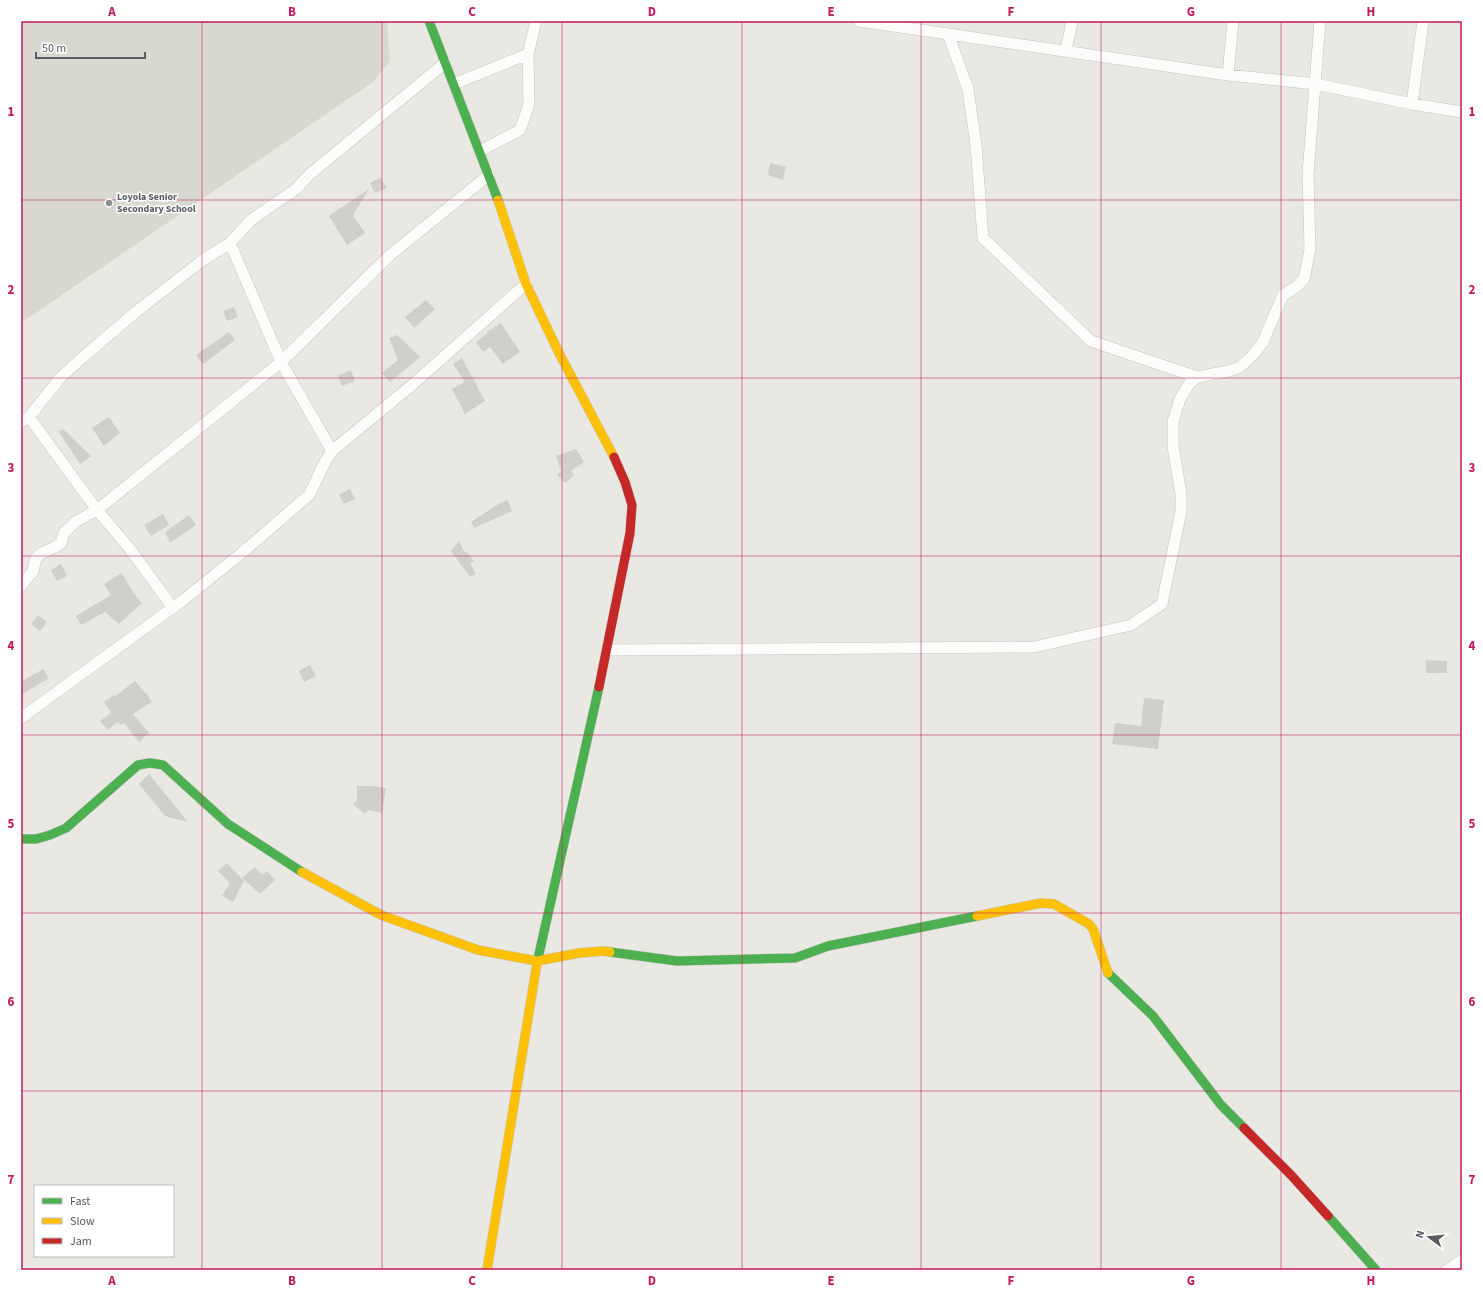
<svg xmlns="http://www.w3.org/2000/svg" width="1483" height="1291" font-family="'Source Sans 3',sans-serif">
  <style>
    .education { fill: #d9d8d0 }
    .building { fill: #d0cfcc }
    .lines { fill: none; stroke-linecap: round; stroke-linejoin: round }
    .street-casing { stroke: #c5c5c3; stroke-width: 12 }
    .fast-casing { stroke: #c5c6c4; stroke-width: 10 }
    .slow-casing { stroke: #c5c6c4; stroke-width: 10 }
    .jam-casing { stroke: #c5c6c4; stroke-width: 10 }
    .street { stroke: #fcfcfb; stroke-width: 11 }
    .fast { stroke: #4caf50; stroke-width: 9 }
    .slow { stroke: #ffc107; stroke-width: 9 }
    .jam { stroke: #c62828; stroke-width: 9 }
    .grid { fill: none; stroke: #c2185b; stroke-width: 1; stroke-opacity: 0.55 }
    .poi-dot { fill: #8b8d8e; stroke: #fff; stroke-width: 1.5 }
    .labels { text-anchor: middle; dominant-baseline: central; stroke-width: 3; stroke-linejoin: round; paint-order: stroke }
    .poi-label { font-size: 10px; font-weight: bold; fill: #585c61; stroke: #fff; text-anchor: start }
    .neatline { fill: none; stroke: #c2185b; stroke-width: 1.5 }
    .grid-label { font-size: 13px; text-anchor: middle; font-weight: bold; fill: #c2185b }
  </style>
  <rect width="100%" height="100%" fill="#e9e8e2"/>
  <!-- education -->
  <path class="education" d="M21,21H387L390,61L373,82L21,323Z"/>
  <!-- building -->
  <path class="building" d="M770,163L786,167L783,180L768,175Z
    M380,178L387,188L375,193L370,183Z
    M369,189L353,215L365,233L347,245L329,216Z
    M426,300L435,309L414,328L405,317Z
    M234,307L238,317L227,321L223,311Z
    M501,323L520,352L503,364L490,347L483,352L476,342L487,334V332Z
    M229,332L235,340L203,364L196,355Z
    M397,335L420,357L390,382L382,373L398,360L389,338Z
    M462,358L485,401L465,414L452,389L465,382L453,364Z
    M351,370L355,381L342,386L338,376Z
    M109,417L120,433L104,446L92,428Z
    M63,429L91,456L80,464L59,432Z
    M576,449L584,462L571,471L574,475L565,483L557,475L561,471L556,456Z
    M350,489L355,499L344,504L339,495Z
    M508,500L512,511L474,528L471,522L500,503Z
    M163,514L169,525L151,536L144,525Z
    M189,515L196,525L170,543L165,532Z
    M459,541L465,553L467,552L474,561L470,563L476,574L470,577L451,551Z
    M61,564L67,576L57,581L51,570Z
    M122,573L134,594L142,603L119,624L105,612L81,625L76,616L111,595L104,584Z
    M38,615L47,622L40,631L31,624Z
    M1426,660L1447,661V673H1426Z
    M310,665L316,676L304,682L299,671Z
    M43,669L49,678L21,695V682Z
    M135,681L145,693H146L152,702L133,714L149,733L139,742L124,723L120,725L118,722L108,730L100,721L111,713L104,702L114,695V697Z
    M1144,698L1164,700L1158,749L1112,744L1115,723L1141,726Z
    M149,774L188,822L165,816L139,784Z
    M357,786H373L386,788L382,813L369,810L365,814L353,804L357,800Z
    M227,863L244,881L233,902L222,896L230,883L218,871Z
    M255,867L262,875L267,871L275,880L260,894L242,878Z"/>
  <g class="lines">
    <!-- street casing -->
    <g class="street-casing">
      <path id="street" d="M859,21L1228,75L1316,84L1412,104L1462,112
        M948,34L968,89L976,145L983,238L1091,341L1197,377
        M1066,50L1072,21
        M1228,75L1233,21
        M454,84L528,54
        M1412,104L1423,21
        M480,151L520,130L529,105L528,54L536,21
        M230,243L281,362L332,451
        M29,417L97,510L130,549L173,608
        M21,422L29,417L61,377L83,357L137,311L203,260L230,243L251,220L296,189L310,174L445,63
        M21,586L33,571L36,558L40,554L57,546L61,543L64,533L75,522L97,510L281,362L390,255L489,175
        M607,650L1034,647L1131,625L1162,604L1181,511V494L1173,446V422L1180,399L1189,384L1197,377L1229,371L1240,367L1252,356L1263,342L1283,295L1296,287L1304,279L1310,249L1308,174L1320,21
        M21,718L182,601L243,552L309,495C317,480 322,465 332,451L412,385L526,284
        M1447,1270L1462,1260"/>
    </g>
    <!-- fast casing -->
    <g class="fast-casing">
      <path id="fast" d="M429,21L498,200
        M21,839H36L50,835L66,828L138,765L150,763L163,765L228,824L302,872
        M610,952L677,961L795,958L828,946L977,916
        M537,963L599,687
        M1108,973L1153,1016L1221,1105L1244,1128
        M1328,1216L1376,1270"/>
    </g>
    <!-- slow casing -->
    <g class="slow-casing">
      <path id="slow" d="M498,200L526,284L560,355L614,457
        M302,872L381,915L478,950L537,961L579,953L604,951L610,952
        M977,916L1041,903L1054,904L1089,924L1093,929L1108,973
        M487,1270L537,963"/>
    </g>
    <!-- jam casing -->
    <g class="jam-casing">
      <path id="jam" d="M599,687L630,533L632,505L625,482L614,457
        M1244,1128L1291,1175L1328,1216"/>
    </g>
    <!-- street -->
    <use href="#street" class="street"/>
    <!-- fast -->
    <use href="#fast" class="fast"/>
    <!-- slow -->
    <use href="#slow" class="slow"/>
    <!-- jam -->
    <use href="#jam" class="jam"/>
  </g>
  <!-- grid -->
  <path class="grid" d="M202,21V1270M382,21V1270M562,21V1270M742,21V1270M921,21V1270M1101,21V1270M1281,21V1270M21,200H1462M21,378H1462M21,556H1462M21,735H1462M21,913H1462M21,1091H1462"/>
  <!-- markers -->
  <circle class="poi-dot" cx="109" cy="203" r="4"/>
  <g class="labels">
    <!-- poi labels -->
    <g class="poi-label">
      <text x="117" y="197">Loyola Senior<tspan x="117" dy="12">Secondary School</tspan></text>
    </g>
  </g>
  <!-- border -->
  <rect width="1483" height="1291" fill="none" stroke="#ffffff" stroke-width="44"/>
  <!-- legend -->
  <rect x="34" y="1185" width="140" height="72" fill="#ffffff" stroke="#bcbec0"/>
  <rect x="42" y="1198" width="20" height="6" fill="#4caf50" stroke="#bcbec0"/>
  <text x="70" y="1205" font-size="12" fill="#585c61">Fast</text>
  <rect x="42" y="1218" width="20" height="6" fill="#ffc107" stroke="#bcbec0"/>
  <text x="70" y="1225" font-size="12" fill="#585c61">Slow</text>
  <rect x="42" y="1238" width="20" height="6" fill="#c62828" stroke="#bcbec0"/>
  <text x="70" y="1245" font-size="12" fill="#585c61">Jam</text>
  <!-- north arrow -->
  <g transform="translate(1429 1237) rotate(286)" stroke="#ffffff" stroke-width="3" paint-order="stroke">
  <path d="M0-3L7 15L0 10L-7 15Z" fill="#585c61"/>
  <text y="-6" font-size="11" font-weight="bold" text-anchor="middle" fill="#585c61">N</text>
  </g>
  <!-- scale -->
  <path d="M36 52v6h109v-6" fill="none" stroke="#585c61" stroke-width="2"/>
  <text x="42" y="52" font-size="12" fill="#585c61" stroke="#ffffff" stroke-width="3" paint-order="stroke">50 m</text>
  <rect x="22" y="22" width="1439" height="1247" class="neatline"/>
  <g class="grid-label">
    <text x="112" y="16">A</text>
    <text x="292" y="16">B</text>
    <text x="472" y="16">C</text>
    <text x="652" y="16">D</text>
    <text x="831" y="16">E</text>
    <text x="1011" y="16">F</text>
    <text x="1191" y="16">G</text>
    <text x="1371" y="16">H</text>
    <text x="11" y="116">1</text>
    <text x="1472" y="116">1</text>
    <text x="11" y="294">2</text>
    <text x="1472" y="294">2</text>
    <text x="11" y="472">3</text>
    <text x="1472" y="472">3</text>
    <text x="11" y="650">4</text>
    <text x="1472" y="650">4</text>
    <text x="11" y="828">5</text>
    <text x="1472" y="828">5</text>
    <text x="11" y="1006">6</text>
    <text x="1472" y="1006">6</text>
    <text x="11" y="1184">7</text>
    <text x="1472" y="1184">7</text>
    <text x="112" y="1285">A</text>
    <text x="292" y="1285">B</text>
    <text x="472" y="1285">C</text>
    <text x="652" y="1285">D</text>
    <text x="831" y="1285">E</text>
    <text x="1011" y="1285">F</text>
    <text x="1191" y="1285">G</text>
    <text x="1371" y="1285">H</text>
  </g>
</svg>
